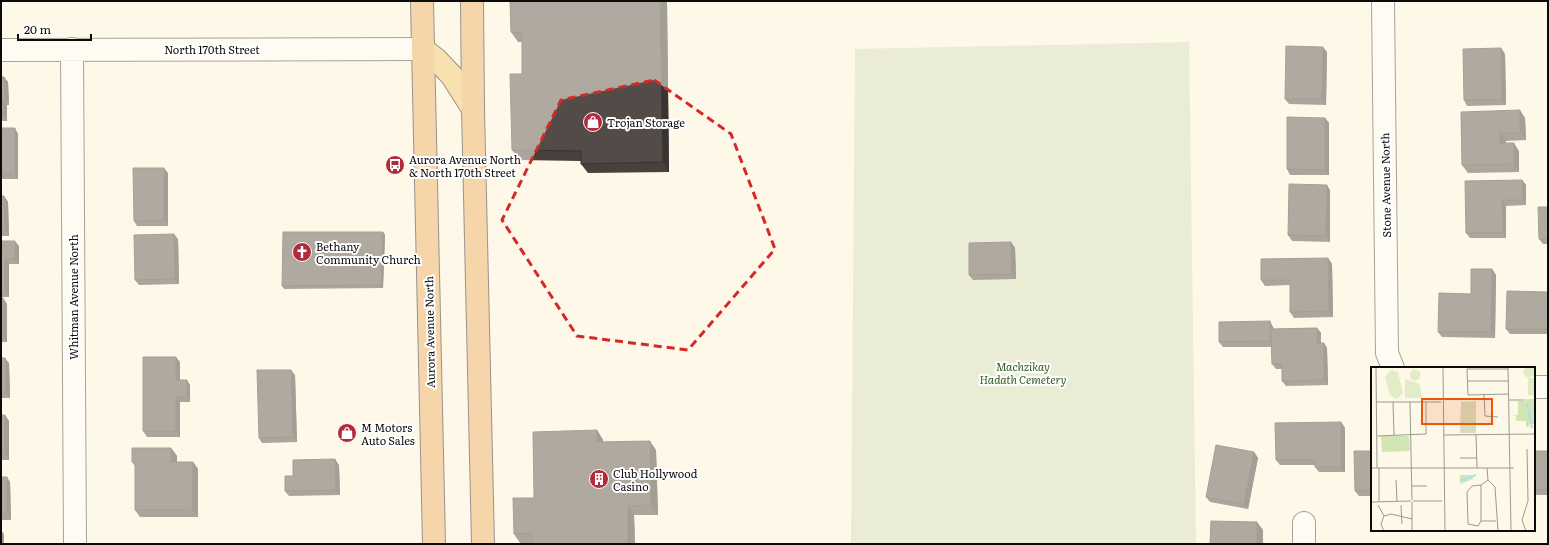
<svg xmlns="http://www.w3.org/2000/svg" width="1549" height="545" font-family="Literata,serif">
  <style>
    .cemetery { fill: #d5ddbd }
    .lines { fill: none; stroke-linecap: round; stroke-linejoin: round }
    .minor-casing { stroke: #3d3d3d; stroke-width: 24 }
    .primary-casing { stroke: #1b1b1b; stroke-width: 24 }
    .trunk-casing { stroke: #1b1b1b; stroke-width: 24 }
    .minor { stroke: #fff; stroke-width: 22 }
    .primary { stroke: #f1c566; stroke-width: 22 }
    .trunk { stroke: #eeac60; stroke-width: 22 }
    .wall { fill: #47403d }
    .shaded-wall { fill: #393432 }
    .building { fill: #524b47; stroke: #393432 }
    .marked { fill: none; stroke: #d62828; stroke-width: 3; stroke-dasharray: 8 5; stroke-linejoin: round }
    .labels { text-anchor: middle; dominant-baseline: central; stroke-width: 4; stroke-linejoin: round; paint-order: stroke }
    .street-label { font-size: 11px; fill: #0a0a0a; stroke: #fff }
    .poi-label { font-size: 11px; fill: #0a0a0a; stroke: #fff; text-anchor: start }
    .park-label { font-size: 11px; font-style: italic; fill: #305d1f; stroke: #fff }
    .inset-river { fill: none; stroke: #b1def2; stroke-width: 2 }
    .inset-road { fill: none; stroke: #9c9990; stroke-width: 1 }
    .view { fill: #e8590c; fill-opacity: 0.15; stroke: #e8590c; stroke-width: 2 }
    .inset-edge { fill: none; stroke: #0a0a0a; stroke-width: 2 }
  </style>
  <rect width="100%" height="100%" fill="#fef8e9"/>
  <!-- cemetery -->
  <path class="cemetery" d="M1189,42L1196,544H851L855,49Z"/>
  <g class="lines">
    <!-- minor casing -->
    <g class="minor-casing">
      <path id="minor" d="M1383,1L1387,353L1393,368
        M72,49L75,544
        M1,50L423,49
        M1534,387H1548
        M1304,544V523"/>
    </g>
    <!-- primary casing -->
    <g class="primary-casing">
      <path id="primary" d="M423,49L437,60L452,76L473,109"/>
    </g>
    <!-- trunk casing -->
    <g class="trunk-casing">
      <path id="trunk" d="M422,1L434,544
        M472,1L473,109L483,544"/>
    </g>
    <!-- minor -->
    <use href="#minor" class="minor"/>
    <!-- primary -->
    <use href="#primary" class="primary"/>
    <!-- trunk -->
    <use href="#trunk" class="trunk"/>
  </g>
  <!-- wall -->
  <path class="wall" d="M510,1H667L669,172L588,173L581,164V161L519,160L512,150L522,74V42H518L511,32Z
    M1501,48L1505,54L1506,105L1467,106L1464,100Z
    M1327,52L1326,105L1289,104L1285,99Z
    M1,77H4L8,82L9,105H7V121H1Z
    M1461,112L1525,118L1526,140L1506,141V143L1519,151V172L1468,173L1462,165Z
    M1325,118L1329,123V175H1290L1287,169Z
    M1,128L18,134V179H1Z
    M168,173V226H137L134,221Z
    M1522,180L1526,185V205L1506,206V238H1470L1466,233Z
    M1330,190V242L1292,241L1288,235Z
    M1,196H4L8,202L9,236H1Z
    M1548,207V244H1543L1539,239Z
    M383,232L385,235L383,288L284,289L282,286Z
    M178,239L179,284L139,285L135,280Z
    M1,241L19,246V264H9V297H1Z
    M1011,242L1015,248L1016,279L973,280L969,275Z
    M1328,258L1332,264L1333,317L1294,318L1290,312V285L1265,286L1261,280Z
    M1492,269L1496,275L1495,338L1442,337L1438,332Z
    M1548,292V334H1510L1506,329Z
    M1,298H3L7,304V342H1Z
    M1273,327L1274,329L1317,328L1321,333V343H1324L1327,348L1328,385L1286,386L1282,381V369H1276L1272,364L1271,347H1223L1219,342Z
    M1,358L9,363L10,398H1Z
    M180,362V380L190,385V402H180V437H147L143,431Z
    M295,375L297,442L262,443L259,438Z
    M1,415L9,421V460H1Z
    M1341,422L1345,428V472H1319L1315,467V465H1280L1276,460Z
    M597,430L603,440V442L656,450L658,515H634L635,544H532V543H520L514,534L534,498Z
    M171,448L177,456V462H193L198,469V517H140L135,510V466L132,462Z
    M1372,451V496H1359L1355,491Z
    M1548,451V495H1534V455H1536Z
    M1254,452L1258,458L1248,509L1210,502L1206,497Z
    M339,465L340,495L289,496L285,491L293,476Z
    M1,477L10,482L11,520H1Z"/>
  <!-- shaded-wall -->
  <path class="shaded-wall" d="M660,1H667L669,172L663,162Z
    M1323,47L1327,52L1326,105L1322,99Z
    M1501,48L1505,54L1506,105L1502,100Z
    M4,77L8,82L9,105L5,99Z
    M3,99L7,105V121L3,116Z
    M1520,110L1525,118L1526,140L1520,133Z
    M1325,118L1329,123V175L1325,170Z
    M15,128L18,134V179L15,174Z
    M1500,133L1506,141V151L1500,143Z
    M1514,143L1519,151V172L1514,164Z
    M164,168L168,173V226L164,220Z
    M1522,180L1526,185V205L1523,200Z
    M1327,185L1330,190V242L1326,236Z
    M4,196L8,202L9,236L5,230Z
    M1502,200L1506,206V238L1503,232Z
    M383,232L385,235L383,288L381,285Z
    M174,234L178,239L179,284L175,279Z
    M15,241L19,246V264L15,259Z
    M1011,242L1015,248L1016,279L1012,274Z
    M1328,258L1332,264L1333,317L1329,311Z
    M5,259L9,264V297L5,291Z
    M1492,269L1496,275L1495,338L1491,332Z
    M3,298L7,304V342L3,336Z
    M1270,321L1273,327L1274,347L1270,341Z
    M1317,328L1321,333V348L1317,343Z
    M1324,343L1327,348L1328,385L1324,380Z
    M176,357L180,362V385L176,380Z
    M5,358L9,363L10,398L6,393Z
    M291,370L295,375L297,442L293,437Z
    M187,380L190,385V402L187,397Z
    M176,397L180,402V437L176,431Z
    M5,415L9,421V460L5,454Z
    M1341,422L1345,428V472L1341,467Z
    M597,430L603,440L604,451L597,442Z
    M650,441L656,450L658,515L651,505Z
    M171,448L177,456V469L171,462Z
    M1254,452L1258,458L1248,509L1244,504Z
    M335,459L339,465L340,495L336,490Z
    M193,462L198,469V517L192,510Z
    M7,477L10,482L11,520L7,514Z
    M628,506L634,515L635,544H628Z
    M1257,522L1263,530V544H1257Z
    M1,530L4,534V544H1Z"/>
  <!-- building -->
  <path class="building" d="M510,1H660L663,162L581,164V151L512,150L510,74H522V33L511,32Z
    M1286,46L1323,47L1322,99H1285Z
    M1501,48L1502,100H1464L1463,49Z
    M1,77H4L5,99H3V116H1Z
    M1520,110V133H1500V143H1514V164L1462,165L1461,112Z
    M1287,117L1325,118V170L1287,169Z
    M1,128H15V174H1Z
    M133,168H164V220L134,221Z
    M1522,180L1523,200H1502L1503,232L1466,233L1465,181Z
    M1289,184L1327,185L1326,236L1288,235Z
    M1,196H4L5,230L1,231Z
    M1538,207H1548V239H1539Z
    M283,232H383L381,285L282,286Z
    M174,234L175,279L135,280L134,235Z
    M1,241H15V259H5V291H1Z
    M1011,242L1012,274L969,275V243Z
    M1328,258L1329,311L1290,312V280H1261V259Z
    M1471,269H1492L1491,332H1438L1439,293L1471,294Z
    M1507,291L1548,292V329H1506Z
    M1,298H3V336H1Z
    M1270,321V341L1219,342V322Z
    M1317,328V343H1324V380L1282,381V364H1272L1271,329Z
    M143,357H176V380H187V397H176V431H143Z
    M1,358H5L6,393H1Z
    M257,370H291L293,437L259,438Z
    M1,415H5V454H1Z
    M1341,422V467H1315V460H1276L1275,423Z
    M597,430V442L650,441L651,505L628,506V544H532V533L514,534L513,498H534L533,432Z
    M1216,445L1254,452L1244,504L1206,497Z
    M132,448H171V462H193L192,510H135V462H132Z
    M1354,451H1372V490L1355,491Z
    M1536,451H1548V489L1534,490V455H1536Z
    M335,459L336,490L285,491V476H293V460Z
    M1,477H7V514H1Z
    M1211,521L1257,522V544H1210Z"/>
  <!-- marked area -->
  <path d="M0 0H1549V545H0ZM654,80L731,134L775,249L688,350L577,336L502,220L561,100Z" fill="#fef8e9" fill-opacity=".55" fill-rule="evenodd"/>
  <path class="marked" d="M654,80L731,134L775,249L688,350L577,336L502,220L561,100Z"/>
  <!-- icons -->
  <defs>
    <g id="shop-disc" transform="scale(1)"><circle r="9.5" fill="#b12b3b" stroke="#fff"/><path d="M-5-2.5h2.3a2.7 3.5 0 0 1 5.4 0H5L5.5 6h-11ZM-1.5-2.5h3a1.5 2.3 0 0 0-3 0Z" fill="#fff"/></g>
    <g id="bus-disc" transform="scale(1)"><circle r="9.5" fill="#b12b3b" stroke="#fff"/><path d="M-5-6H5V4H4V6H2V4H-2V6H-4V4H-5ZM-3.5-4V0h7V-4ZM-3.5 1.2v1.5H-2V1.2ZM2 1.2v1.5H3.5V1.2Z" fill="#fff"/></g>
    <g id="church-disc" transform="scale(1)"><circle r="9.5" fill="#b12b3b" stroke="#fff"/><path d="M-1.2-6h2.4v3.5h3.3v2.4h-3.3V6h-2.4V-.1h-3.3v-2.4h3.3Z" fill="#fff"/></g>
    <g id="building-disc" transform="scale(1)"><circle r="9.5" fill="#b12b3b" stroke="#fff"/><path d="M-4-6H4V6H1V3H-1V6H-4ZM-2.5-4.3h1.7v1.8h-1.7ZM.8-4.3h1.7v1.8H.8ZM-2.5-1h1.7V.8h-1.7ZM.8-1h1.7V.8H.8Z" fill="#fff"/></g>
  </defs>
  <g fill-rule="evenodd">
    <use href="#shop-disc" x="593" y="122"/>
    <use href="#bus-disc" x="395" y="165"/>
    <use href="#church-disc" x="302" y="252"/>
    <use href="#shop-disc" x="347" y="433"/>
    <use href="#building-disc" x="599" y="479"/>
  </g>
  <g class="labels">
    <!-- street labels -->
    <g class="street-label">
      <text x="212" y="49">North 170th Street</text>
      <text transform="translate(1385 185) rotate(-91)">Stone Avenue North</text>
      <text transform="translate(73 297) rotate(-90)">Whitman Avenue North</text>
      <text transform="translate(429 332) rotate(-91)">Aurora Avenue North</text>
    </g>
    <!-- poi labels -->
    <g class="poi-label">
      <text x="607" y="122">Trojan Storage</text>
      <text x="409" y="159">Aurora Avenue North<tspan x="409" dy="13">&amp; North 170th Street</tspan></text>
      <text x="316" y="246">Bethany<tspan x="316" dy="13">Community Church</tspan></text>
      <text x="361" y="427">M Motors<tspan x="361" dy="13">Auto Sales</tspan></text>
      <text x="613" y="473">Club Hollywood<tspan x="613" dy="13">Casino</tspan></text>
    </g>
    <!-- park labels -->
    <g class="park-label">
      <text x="1023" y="366">Machzikay<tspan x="1023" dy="13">Hadath Cemetery</tspan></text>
    </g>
  </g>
  <!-- overview -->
  <g transform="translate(1371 367)">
    <rect width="164" height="164" fill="#fef8e9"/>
    <path d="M154,32H164V48H162L164,57H158V60H155V54H145V49H139L147,48V34H154ZM10,69H38L39,84L11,85ZM89,108H102V112L89,117Z" fill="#d2e5b5"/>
    <path d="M105,34V66H89L90,35Z" fill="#d5ddbd"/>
    <path d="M152.5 5a5.5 5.5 0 1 1 11 0a5.5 5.5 0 1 1-11 0ZM38.5 8a5.5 5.5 0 1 1 11 0a5.5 5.5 0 1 1-11 0ZM20,3L27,5L32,26L26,32L19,28L14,10ZM157,11H164V29L157,28ZM34,12L49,17L51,31H34Z" fill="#e2edc7"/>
    <path class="inset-river" d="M156,37L161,61M89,114L105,108"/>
    <path class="inset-road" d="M5,0L6,101M72,0L74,164M137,0L140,164M137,2H96L97,28L138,27M96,14H138M113,27L114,49L127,50M138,33H153M5,35H70M22,35L23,68M39,35L41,133M73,68L164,67M105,68L106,101M6,69L55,67V35M89,91H106M0,101H143M8,101V134M25,113L26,134M117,113L124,120L127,164M110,118L101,119L96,125L97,157L107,159L110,154H125M41,119H56M42,134H71M0,135L40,134M41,135V164M7,138L13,149L20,147L41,152M30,138L31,157M13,149L10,157L13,164M110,154V118L117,113L116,101M155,164L151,153L157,134L156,82"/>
    <path class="view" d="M51,32H121V57H51Z"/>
    <rect width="164" height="164" class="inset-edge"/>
  </g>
  <!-- border -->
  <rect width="1549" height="545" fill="none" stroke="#0a0a0a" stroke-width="4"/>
  <!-- scale -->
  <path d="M18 34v6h73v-6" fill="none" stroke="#0a0a0a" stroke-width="2"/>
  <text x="24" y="34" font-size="12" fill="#0a0a0a" stroke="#ffffff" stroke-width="3" paint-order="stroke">20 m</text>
</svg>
